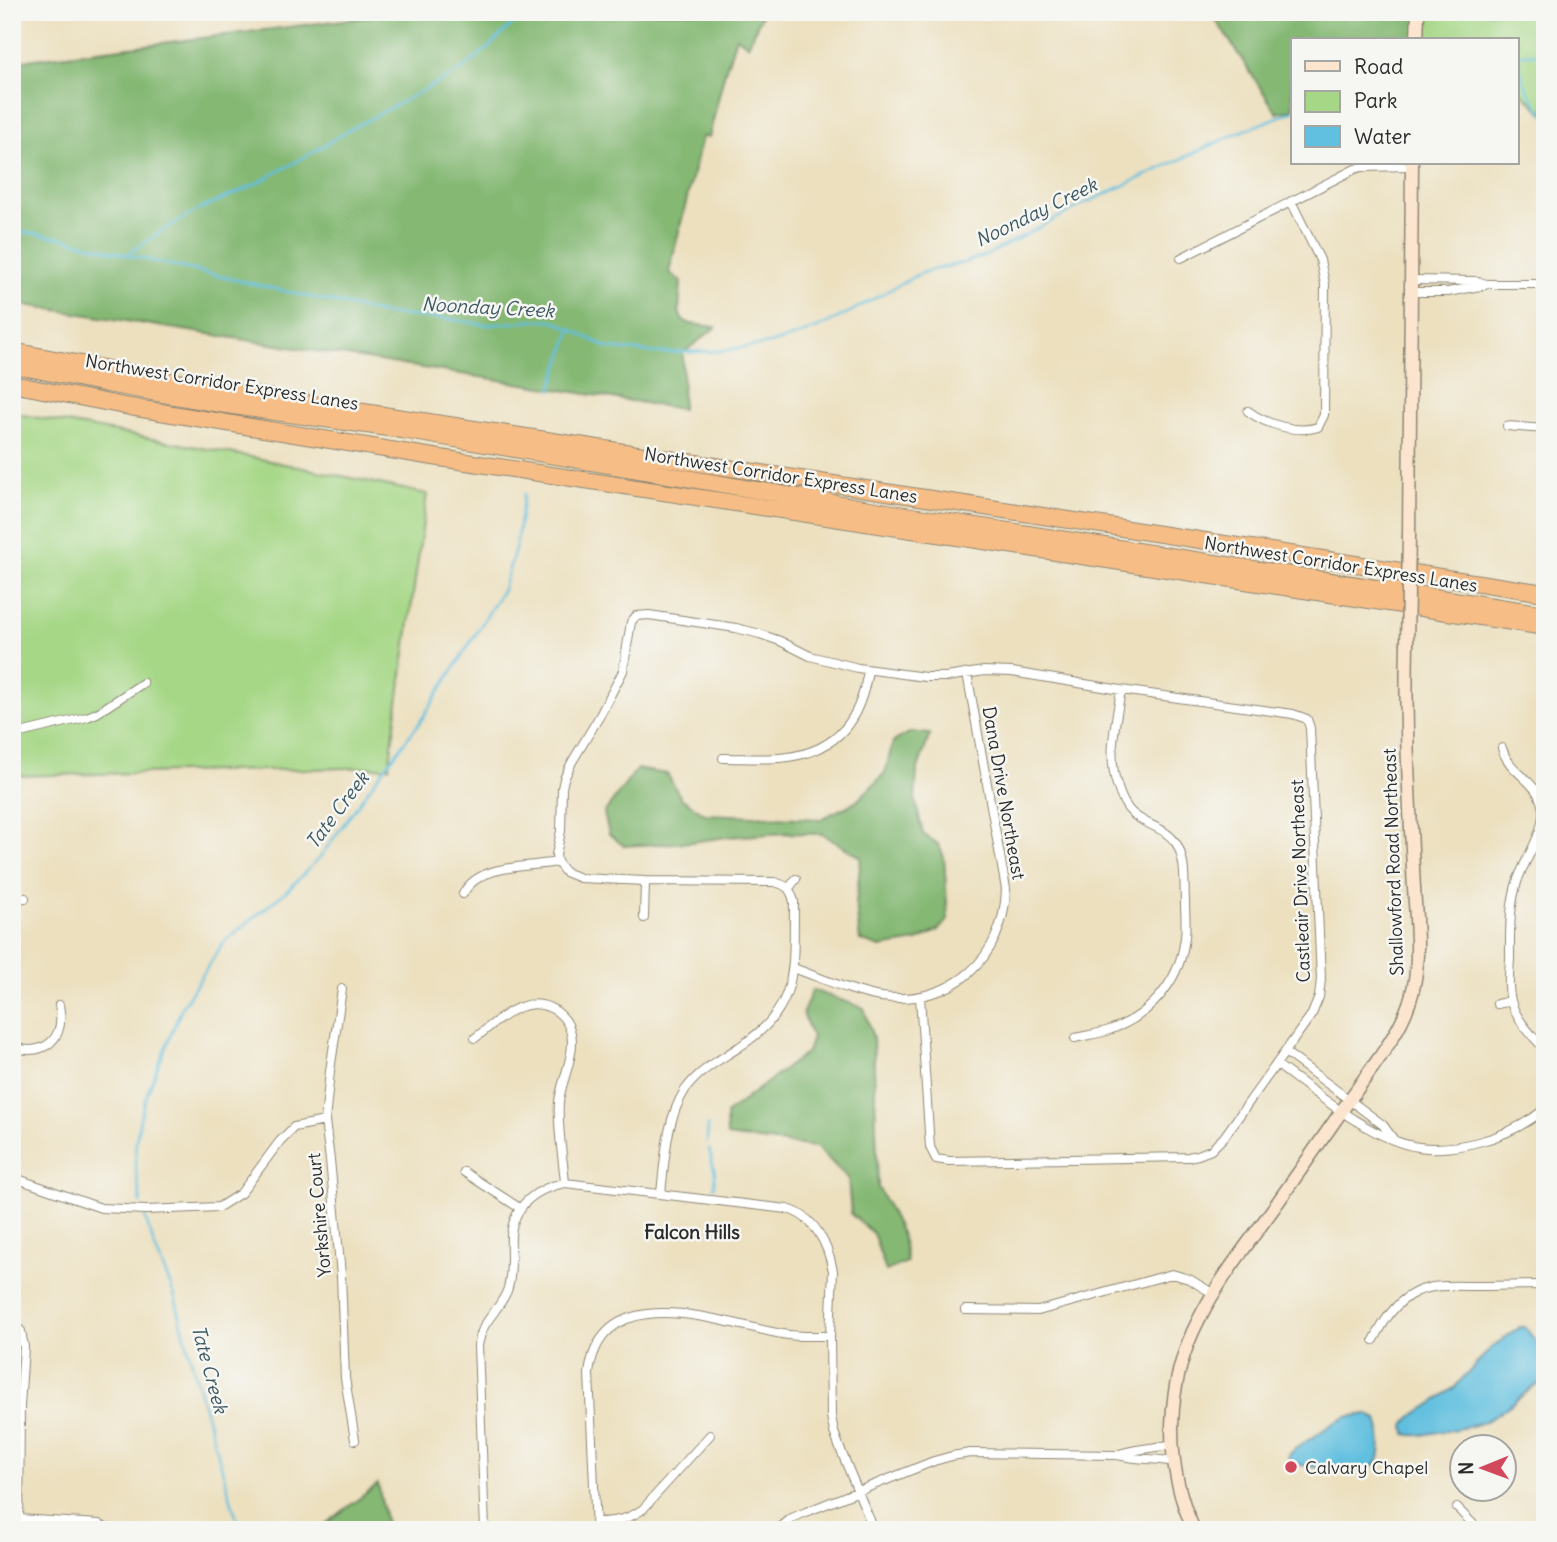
<svg xmlns="http://www.w3.org/2000/svg" width="1557" height="1542" font-family="Delius,sans-serif">
  <style>
    .green { fill: #a6d786; stroke: #688158; stroke-width: 2 }
    .forest { fill: #84b873; stroke: #58724f; stroke-width: 2 }
    .water { fill: #61bfdf; stroke: #467585; stroke-width: 2 }
    .lines { fill: none; stroke-linecap: round; stroke-linejoin: round }
    .stream { stroke: #61bfdf; stroke-width: 2.5 }
    .street-casing { stroke: #8c8675; stroke-width: 10 }
    .secondary-casing { stroke: #8c8675; stroke-width: 15 }
    .highway-casing { stroke: #8c8675; stroke-width: 18 }
    .street { stroke: #fff; stroke-width: 8 }
    .secondary { stroke: #fbe5cf; stroke-width: 12 }
    .highway { stroke: #f6be86; stroke-width: 16 }
    .secondary-bridge-casing { stroke: #8c8675; stroke-width: 15; stroke-linecap: butt }
    .secondary-bridge { stroke: #fbe5cf; stroke-width: 12 }
    .poi-dot { fill: #d1495b; stroke: #f6f6f2; stroke-width: 2.5 }
    .labels { text-anchor: middle; dominant-baseline: central; stroke-width: 5; stroke-linejoin: round; paint-order: stroke }
    .street-label { font-size: 18px; fill: #2b2b2b; stroke: #f6f6f2 }
    .poi-label { font-size: 18px; fill: #2b2b2b; stroke: #f6f6f2; text-anchor: start }
    .water-label { font-size: 19px; font-style: italic; fill: #3b5761; stroke: #f6f6f2 }
    .neighbourhood-label { font-size: 19px; font-weight: bold; fill: #2b2b2b; stroke: #f6f6f2 }
  </style>
  <rect width="100%" height="100%" fill="#f6f6f2"/>
  <filter id="ink" filterUnits="userSpaceOnUse"><feTurbulence type="fractalNoise" baseFrequency=".0143" numOctaves="2"/><feDisplacementMap in="SourceGraphic" scale="14" xChannelSelector="R" yChannelSelector="G"/><feConvolveMatrix kernelMatrix="1 2 1 2 8 2 1 2 1" color-interpolation-filters="sRGB"/></filter>
  <filter id="wash" filterUnits="userSpaceOnUse"><feTurbulence type="fractalNoise" baseFrequency=".00686" numOctaves="4" result="noise"/><feDisplacementMap in="SourceGraphic" scale="28" xChannelSelector="R" yChannelSelector="G"/><feGaussianBlur stdDeviation="1.57" result="paint"/><feColorMatrix in="noise" values="0 0 0 0 0 0 0 0 0 0 0 0 0 0 0 0 0 1.4 0 .05"/><feComposite in="paint" operator="in"/></filter>
  <g filter="url(#wash)">
    <rect width="100%" height="100%" fill="#ece0bf"/>
    <!-- green -->
    <path class="green" d="M1427,12H1545V115L1517,88V40H1426Z
      M12,413L251,457L427,494L389,767L12,776Z"/>
    <!-- forest -->
    <path class="forest" d="M407,12H763L748,45L736,37L724,75L709,137H702L669,272L681,282L679,311L682,320L691,324L716,327L683,353L682,409L12,303V62Z
      M1211,12H1427L1426,40H1293V109L1277,113Z
      M911,732L930,734L917,771L915,799L923,834L938,844L944,857L948,920L937,931L917,941L880,947L860,940L856,904L861,857L822,834L785,833L727,837L691,842L624,846L609,834L604,813L637,769L667,774L681,798L705,814L821,819L856,802L885,773L893,742Z
      M812,990L864,1008L873,1038L878,1187L902,1235L907,1262L886,1271L873,1233L851,1214L848,1178L816,1147L727,1136L726,1114L807,1052L812,1037L803,1013Z
      M378,1484L387,1530H318Z"/>
    <!-- water -->
    <path class="water" d="M1520,1327H1525L1545,1354V1380C1525,1391 1510,1407 1491,1418C1474,1427 1457,1429 1438,1432C1427,1434 1417,1437 1406,1434L1405,1426L1410,1418L1433,1403L1455,1387L1492,1347Z
      M1367,1414L1377,1419C1381,1431 1383,1455 1376,1465C1356,1472 1308,1468 1288,1462L1289,1455L1295,1449L1334,1423L1347,1417Z"/>
    <g class="lines">
      <!-- stream -->
      <path class="stream" d="M1517,54C1522,79 1527,96 1545,114
        M1517,54H1545
        M12,230L62,238L127,255L385,314L448,319L487,325L542,320L555,321L608,348L658,353L720,351L769,344L793,337L817,328L850,312L915,276L927,271L963,263L987,255L1086,203L1233,135L1293,111
        M127,255L160,232L198,210L250,187L312,153L347,131L460,71L487,49L512,24L539,12
        M551,390L571,330
        M707,1142L708,1126
        M709,1149L715,1173L714,1187
        M141,1203L135,1164L136,1141L141,1114L148,1091L182,1007L223,943L289,889L321,856L371,786L420,722L477,632L503,589L516,546L524,494
        M145,1217L155,1248L174,1294L201,1397L240,1530"/>
    </g>
  </g>
  <g filter="url(#ink)">
    <g class="lines">
      <!-- street casing -->
      <g class="street-casing">
        <path id="street" d="M1181,258L1355,169L1362,167L1412,166
          M1411,280L1474,281L1487,284H1545
          M1411,292H1448L1485,285
          M1248,411C1265,424 1297,434 1318,427L1324,415L1325,284L1320,260L1291,201
          M1507,426L1545,429
          M12,735L87,717L97,713L143,683
          M1502,748C1510,777 1543,780 1543,814C1542,836 1526,858 1518,879C1509,905 1510,932 1510,959C1509,975 1507,992 1513,1007C1519,1023 1534,1037 1545,1050
          M723,758C744,758 767,760 788,757C839,750 861,718 868,670
          M789,888L796,879
          M463,894C479,863 527,868 557,862
          M12,900L25,898
          M644,918L645,881
          M793,968C819,977 854,993 881,997C952,1006 1004,959 1006,889L967,673
          M342,989L330,1071L325,1121L330,1160L341,1275L345,1378L355,1440
          M1497,1004L1511,1001
          M475,1038C499,1020 525,991 556,1011C567,1019 572,1030 572,1043C572,1063 561,1082 559,1102C557,1128 563,1157 565,1183
          M1075,1038C1087,1035 1100,1034 1112,1029C1149,1016 1178,983 1184,944C1187,930 1185,915 1185,901C1184,882 1186,859 1176,843C1165,827 1146,826 1132,813C1124,806 1120,795 1117,785C1107,754 1116,722 1121,690
          M12,1047C45,1057 66,1039 59,1005
          M1285,1052L1383,1125L1394,1140
          M1276,1064C1313,1091 1375,1142 1419,1147C1440,1150 1458,1147 1478,1142C1503,1136 1525,1125 1545,1109
          M464,1172L521,1209
          M12,1177L101,1208L146,1210L219,1207L241,1193L280,1141L294,1127L325,1121
          M661,1193C665,1159 666,1120 685,1090C699,1070 720,1060 739,1047C801,1008 793,967 794,902C791,889 787,885 774,882L645,881L580,878L565,872L557,862L556,855L561,831L562,788L564,779L572,762L599,717L623,671L631,622L636,616L649,615L736,628L760,634L780,641L810,656L858,668L925,677H947L984,671L1012,672L1121,690L1293,714L1307,719L1310,728L1321,979L1319,997L1312,1014L1224,1137L1211,1150L1198,1155L1188,1157L949,1161L936,1159L930,1147L920,997
          M965,1310L1038,1311L1172,1274L1189,1279L1214,1294
          M12,1323L21,1331L24,1347L20,1406L19,1530
          M1374,1340C1384,1321 1395,1302 1416,1292C1433,1284 1456,1286 1474,1286C1498,1286 1521,1285 1545,1285
          M1117,1455C1134,1448 1154,1449 1172,1444
          M1457,1508L1479,1530
          M19,1519L99,1524L109,1530
          M595,1522C613,1522 628,1520 643,1509L710,1435
          M485,1530L478,1345C480,1338 481,1331 485,1325C492,1313 504,1302 508,1288C513,1271 510,1252 511,1235C514,1204 537,1188 565,1183L787,1209C815,1216 828,1245 833,1271L830,1336L831,1416L834,1432L839,1446L874,1530
          M596,1530L589,1374C601,1276 721,1323 782,1334C797,1337 814,1336 830,1336
          M777,1530L792,1518L806,1512L934,1461L952,1456L970,1453L1117,1455C1135,1460 1155,1458 1174,1462"/>
      </g>
      <!-- secondary casing -->
      <g class="secondary-casing">
        <path id="secondary" d="M1417,40L1418,12
          M1409,536L1412,163
          M1194,1530C1163,1463 1165,1384 1199,1319C1219,1280 1247,1245 1273,1209C1309,1158 1344,1107 1380,1057C1395,1035 1409,1012 1414,985C1421,952 1414,903 1413,868C1409,793 1405,719 1407,644"/>
      </g>
      <!-- highway casing -->
      <g class="highway-casing">
        <path id="highway" d="M12,351L227,391L1545,593
          M12,365L107,384L226,405L402,430L905,515L1545,614
          M12,384L130,407L427,456L1545,627"/>
      </g>
      <!-- street -->
      <use href="#street" class="street"/>
      <!-- secondary -->
      <use href="#secondary" class="secondary"/>
      <!-- highway -->
      <use href="#highway" class="highway"/>
      <!-- secondary-bridge casing -->
      <g class="secondary-bridge-casing">
        <path id="secondary-bridge" d="M1407,644L1409,536"/>
      </g>
      <!-- secondary-bridge -->
      <use href="#secondary-bridge" class="secondary-bridge"/>
    </g>
  </g>
  <!-- markers -->
  <circle class="poi-dot" cx="1291" cy="1467" r="7"/>
  <g class="labels">
    <!-- street labels -->
    <g class="street-label">
      <text transform="translate(222 382) rotate(9)">Northwest Corridor Express Lanes</text>
      <text transform="translate(781 475) rotate(9)">Northwest Corridor Express Lanes</text>
      <text transform="translate(1341 564) rotate(9)">Northwest Corridor Express Lanes</text>
      <text transform="translate(1004 793) rotate(80)">Dana Drive Northeast</text>
      <text transform="translate(1393 862) rotate(-92)">Shallowford Road Northeast</text>
      <text transform="translate(1300 881) rotate(-92)">Castleair Drive Northeast</text>
      <text transform="translate(319 1215) rotate(-95)">Yorkshire Court</text>
    </g>
    <!-- poi labels -->
    <g class="poi-label">
      <text x="1305" y="1467">Calvary Chapel</text>
    </g>
    <!-- water labels -->
    <g class="water-label">
      <text transform="translate(1036 212) rotate(-26)">Noonday Creek</text>
      <text transform="translate(488 307) rotate(3)">Noonday Creek</text>
      <text transform="translate(337 810) rotate(-53)">Tate Creek</text>
      <text transform="translate(210 1369) rotate(75)">Tate Creek</text>
    </g>
    <!-- neighbourhood labels -->
    <g class="neighbourhood-label">
      <text x="692" y="1232">Falcon Hills</text>
    </g>
  </g>
  <!-- margin -->
  <rect width="1557" height="1542" fill="none" stroke="#f6f6f2" stroke-width="42"/>
  <!-- legend -->
  <rect x="1291" y="38" width="228" height="126" fill="#f6f6f2" stroke="#a5a5a2" stroke-width="2"/>
  <rect x="1305" y="61" width="35" height="10" fill="#fbe5cf" stroke="#a5a5a2" stroke-width="2"/>
  <text x="1354" y="74" font-size="21" fill="#2b2b2b">Road</text>
  <rect x="1305" y="91" width="35" height="21" fill="#a6d786" stroke="#a5a5a2" stroke-width="2"/>
  <text x="1354" y="108" font-size="21" fill="#2b2b2b">Park</text>
  <rect x="1305" y="126" width="35" height="21" fill="#61bfdf" stroke="#a5a5a2" stroke-width="2"/>
  <text x="1354" y="144" font-size="21" fill="#2b2b2b">Water</text>
  <!-- north arrow -->
  <g transform="translate(1483 1468) rotate(269)"><circle r="33" fill="#f6f6f2" stroke="#a5a5a2" stroke-width="2"/>
  <path d="M0-5L12 26L0 18L-12 26Z" fill="#d1495b"/>
  <text y="-10" font-size="19" font-weight="bold" text-anchor="middle" fill="#2b2b2b">N</text>
  </g>
</svg>
